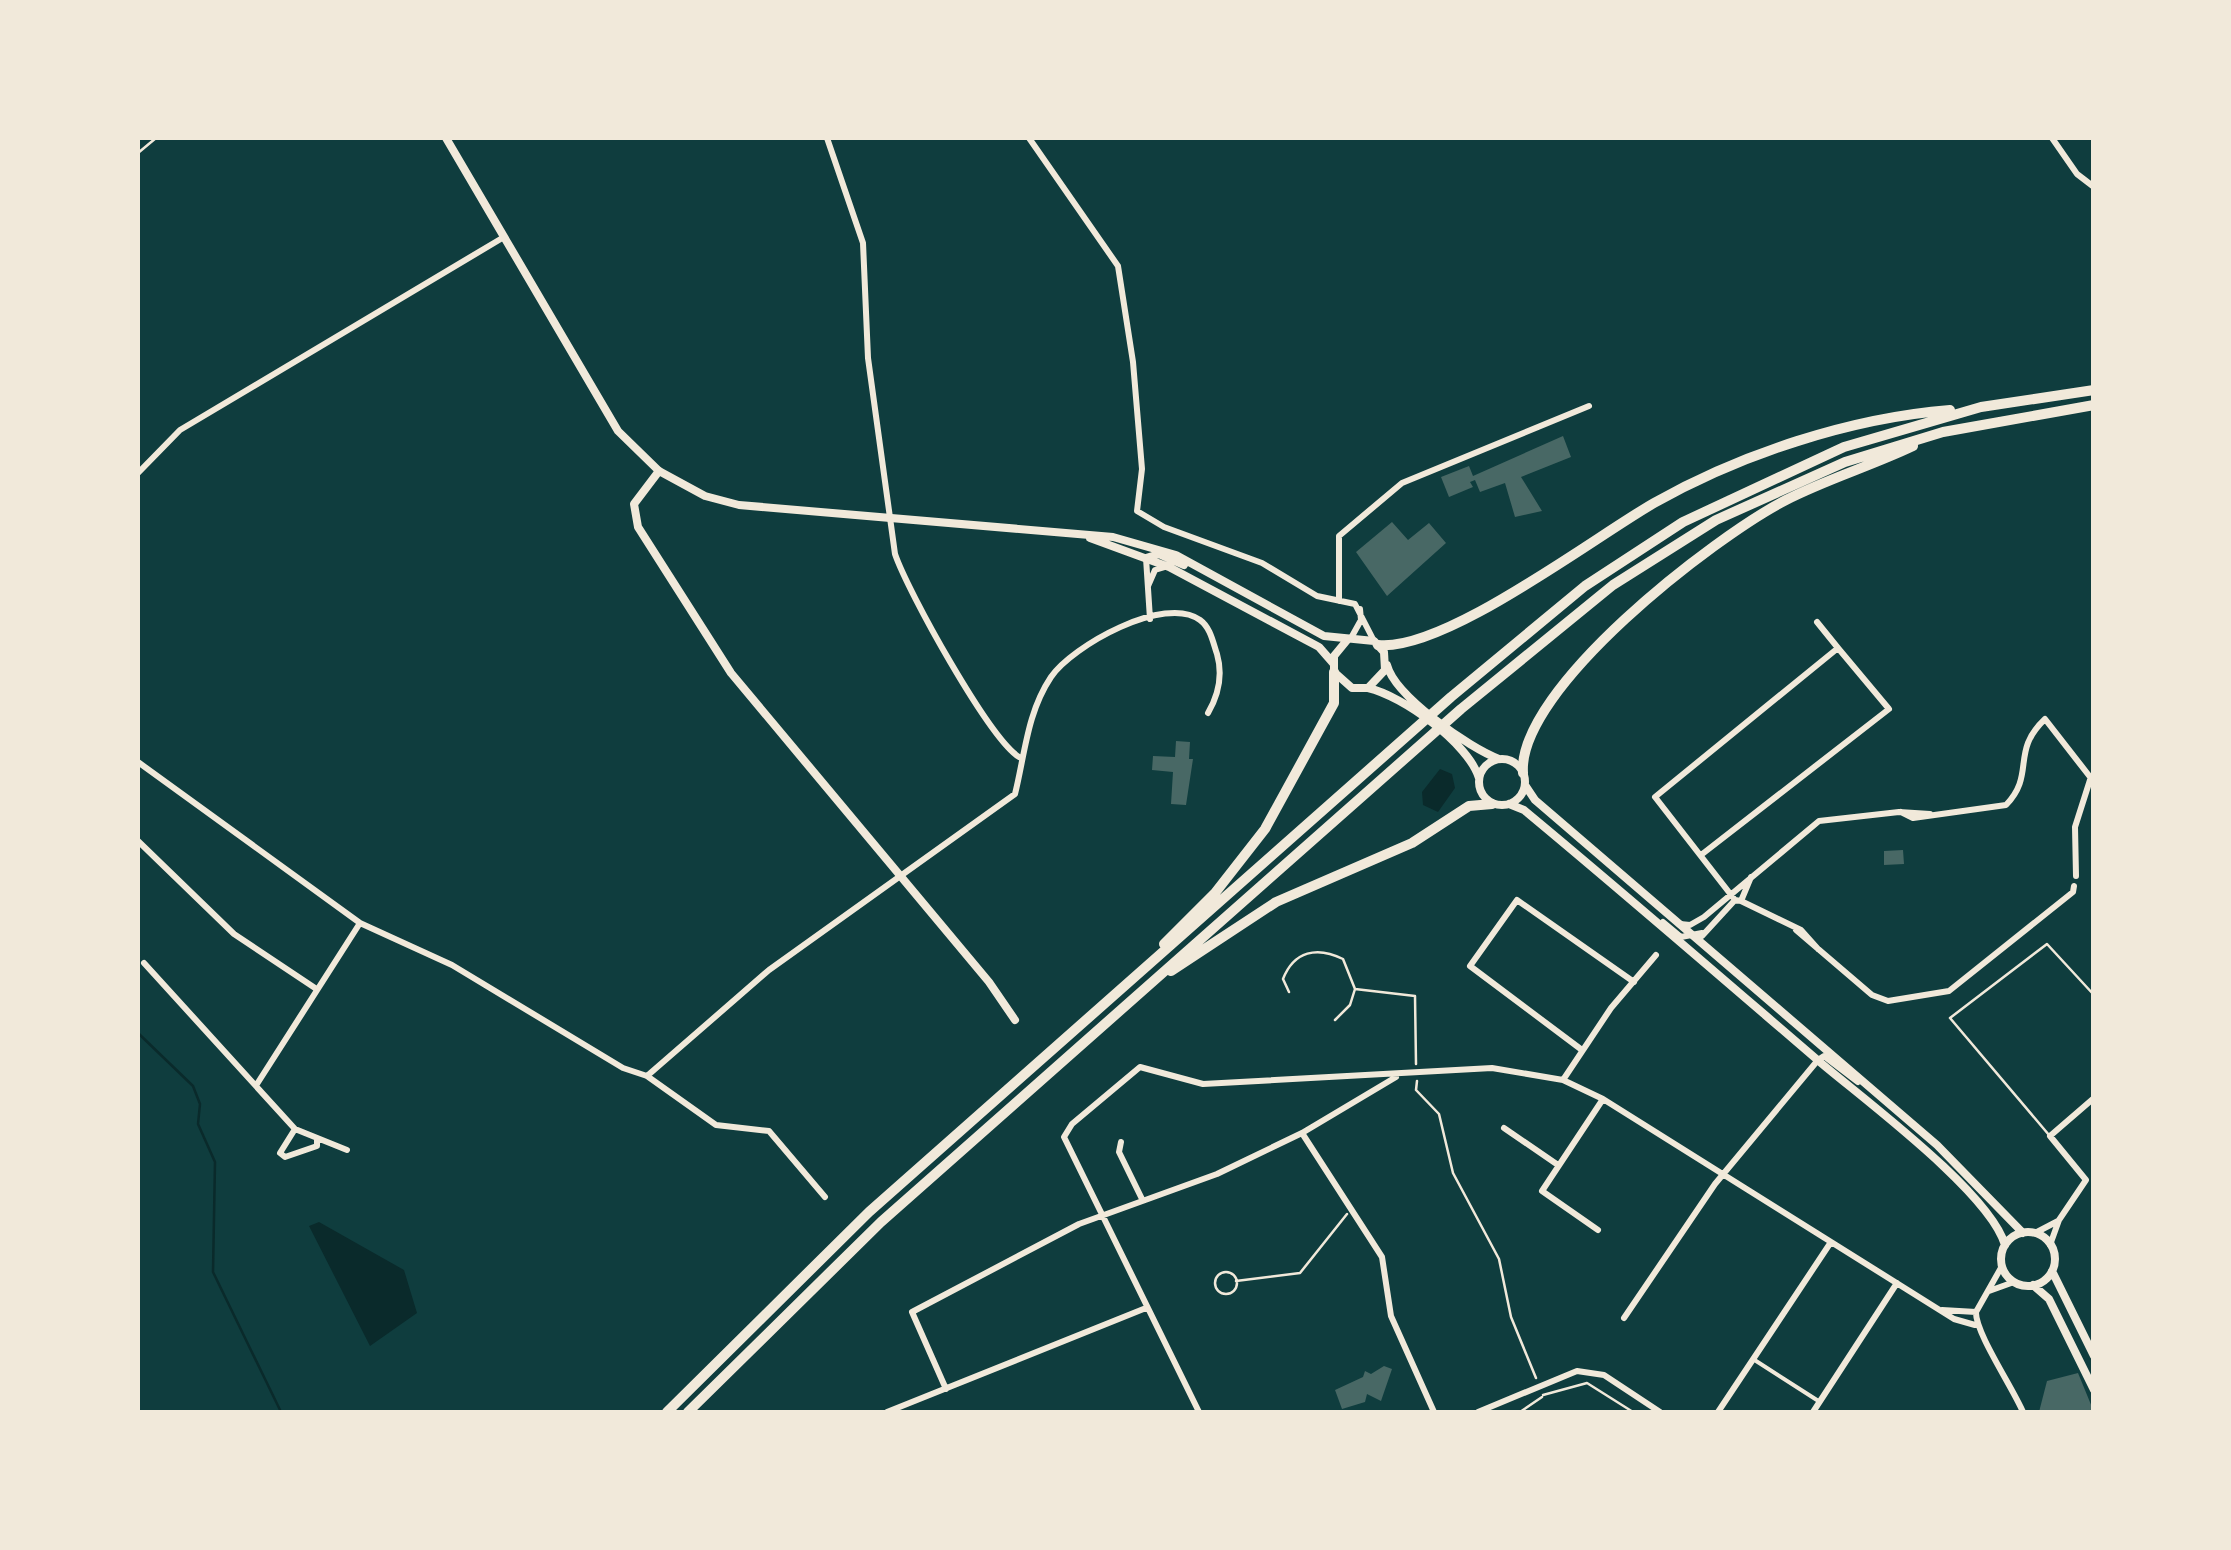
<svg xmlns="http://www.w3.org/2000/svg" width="2231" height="1550" font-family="'Libre Baskerville',serif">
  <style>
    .water { fill: #0a2a2b }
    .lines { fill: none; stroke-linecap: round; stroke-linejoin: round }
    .stream { stroke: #0a2a2b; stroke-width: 2.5 }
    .building { fill: #486865 }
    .path { stroke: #f1e9da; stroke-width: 2.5 }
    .service { stroke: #f1e9da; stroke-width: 2.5 }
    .pedestrian { stroke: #f1e9da; stroke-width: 4 }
    .minor { stroke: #f1e9da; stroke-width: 6 }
    .tertiary { stroke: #f1e9da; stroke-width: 8 }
    .secondary { stroke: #f1e9da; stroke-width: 8 }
    .motorway { stroke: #f1e9da; stroke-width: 10 }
  </style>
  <rect width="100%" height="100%" fill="#0f3d3e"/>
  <!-- water -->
  <path class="water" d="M1440,769L1452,774L1455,788L1438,812L1423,805L1422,792Z
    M319,1222L404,1270L417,1313L370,1346L309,1226Z"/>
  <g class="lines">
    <!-- stream -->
    <path class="stream" d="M138,1033L193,1086L200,1104L198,1124L215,1162L213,1272L281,1412"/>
  </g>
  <!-- building -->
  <path class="building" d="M1563,436L1571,457L1521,477L1542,511L1515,517L1505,483L1480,492L1475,480L1470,482L1473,487L1449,497L1441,477L1469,466L1473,476Z
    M1392,522L1408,540L1429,523L1446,543L1387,596L1356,552Z
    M1176,741L1190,742L1189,759H1193L1186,805L1171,804L1173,772L1152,770L1153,756L1175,757Z
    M1903,850L1904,864L1884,865V851Z
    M1384,1366L1392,1369L1381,1401L1367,1394L1365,1402L1342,1409L1335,1390L1363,1377L1365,1371L1371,1374Z
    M2078,1373L2094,1412H2039L2047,1381Z"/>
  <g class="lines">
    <!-- path -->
    <path class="path" d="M138,153L156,138
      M1355,989L1415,996L1416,1064
      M1289,992L1283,979C1294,951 1317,946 1343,959L1355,989L1350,1005L1335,1020
      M1417,1081L1416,1090L1439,1114L1453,1173L1499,1259L1511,1317L1536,1378
      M1215 1283a11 11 0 1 1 22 0a11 11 0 1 1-22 0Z
      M1236,1281L1300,1273L1347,1214
      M1543,1395L1587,1383L1633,1412
      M1520,1412L1542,1397"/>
    <!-- service -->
    <path class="service" d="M2049,1135L1950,1018L2047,944L2094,995"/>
    <!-- pedestrian -->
    <path class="pedestrian" d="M1753,1359L1820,1402"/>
    <!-- minor -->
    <path class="minor" d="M827,138L863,243L868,358L895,554C908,592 989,738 1019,757
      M1029,138L1118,266L1133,362L1142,469L1137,511L1164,527L1262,563L1317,596L1355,604L1374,641
      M2052,138L2077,174L2094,187
      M138,473L180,430L504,237
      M1146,558L1150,619
      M1148,586L1155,570L1165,567
      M1339,601V536L1402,483L1589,406
      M1817,622L1838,648
      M1351,638L1361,620L1360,609
      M138,762L360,923L452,965L623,1068L647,1076L716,1125L769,1131L825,1197
      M1901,812L1913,818L2006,805C2036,774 2010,752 2045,719L2094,782
      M138,841L234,934L315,988
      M1701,855L1889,709L1838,648L1655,797L1735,900
      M2076,876L2075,827L2090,780
      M1741,901L1801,930L1818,949
      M1663,922L1681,937L1702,933
      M1680,924L1690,925L1704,917L1819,821L1899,812L1930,814
      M1796,930L1872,995L1888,1001L1949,991L2073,892L2074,886
      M1702,936L1735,900L1741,901L1751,877
      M144,963L295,1129L347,1150
      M1582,1050L1470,966L1517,900L1634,982
      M647,1076L769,970L1015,794C1025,754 1027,713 1051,677C1072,646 1165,594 1200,620C1211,628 1213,643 1217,654C1223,675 1219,694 1208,713
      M1563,1080L1611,1008L1656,955
      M257,1084L360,923
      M1504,1128L1558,1165
      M295,1129L280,1153L285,1157L317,1146V1138
      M1302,1133L1382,1257L1391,1316L1434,1412
      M1121,1142L1119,1152L1142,1199
      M1598,1230L1542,1191L1603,1099
      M2035,1233L2058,1221
      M2050,1245L2059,1220L2086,1180L2050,1136L2094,1098
      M1989,1291L2014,1282
      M1942,1310L1976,1312
      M1976,1312C1975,1332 2013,1388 2023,1412
      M1976,1312L2002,1266
      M1624,1318L1715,1184L1818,1060L1824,1056L1858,1082
      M946,1389L912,1312L1079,1224L1217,1174L1302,1133L1396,1077
      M887,1412L1146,1308
      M1199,1412L1064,1137L1072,1124L1140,1067L1203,1084L1492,1068L1563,1080L1603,1099L1954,1319L1975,1325
      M1478,1412L1577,1371L1604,1375L1660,1412
      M1718,1412L1831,1242
      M1813,1412L1897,1283"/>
    <!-- tertiary -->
    <path class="tertiary" d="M659,471L634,504L638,527L731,673L989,982L1015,1020"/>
    <!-- secondary -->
    <path class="secondary" d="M446,138L618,431L659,471L705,496L739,505L1113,537L1176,555L1324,636L1374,641L1384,652L1385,670L1368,688H1352L1334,672V656L1348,639
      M1090,538L1169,567L1319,647L1333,663
      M1146,558L1159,554L1184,565
      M1387,665C1395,696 1469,748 1499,759
      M1368,688C1403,696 1468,743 1479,778
      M1479 782a23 23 0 1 1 46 0a23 23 0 1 1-46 0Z
      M1525,785L1535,800L1937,1145L2023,1233
      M1509,804L1524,810C1624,893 1722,978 1821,1063C1866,1101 1990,1193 2005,1245
      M2001 1259a27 27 0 1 1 54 0a27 27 0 1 1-54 0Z
      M2052,1271L2094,1356
      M2033,1285L2049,1299L2094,1390"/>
    <!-- motorway -->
    <path class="motorway" d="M1378,645C1444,652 1593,538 1654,503C1741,454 1850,418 1950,410
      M1523,773C1517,689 1714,537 1786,500C1827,479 1871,466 1913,446
      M1164,944L1215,893L1265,829L1334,703V672
      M1171,971L1276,902L1412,843L1469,806L1492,804
      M667,1412L869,1212L1451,697L1585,586L1683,522L1844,447L1981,407L2094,390
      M688,1412L881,1222L1461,709L1613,585L1716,520L1845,462L1943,432L2094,405"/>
  </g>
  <!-- border -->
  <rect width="2231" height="1550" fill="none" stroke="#f1e9da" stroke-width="280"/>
</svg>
